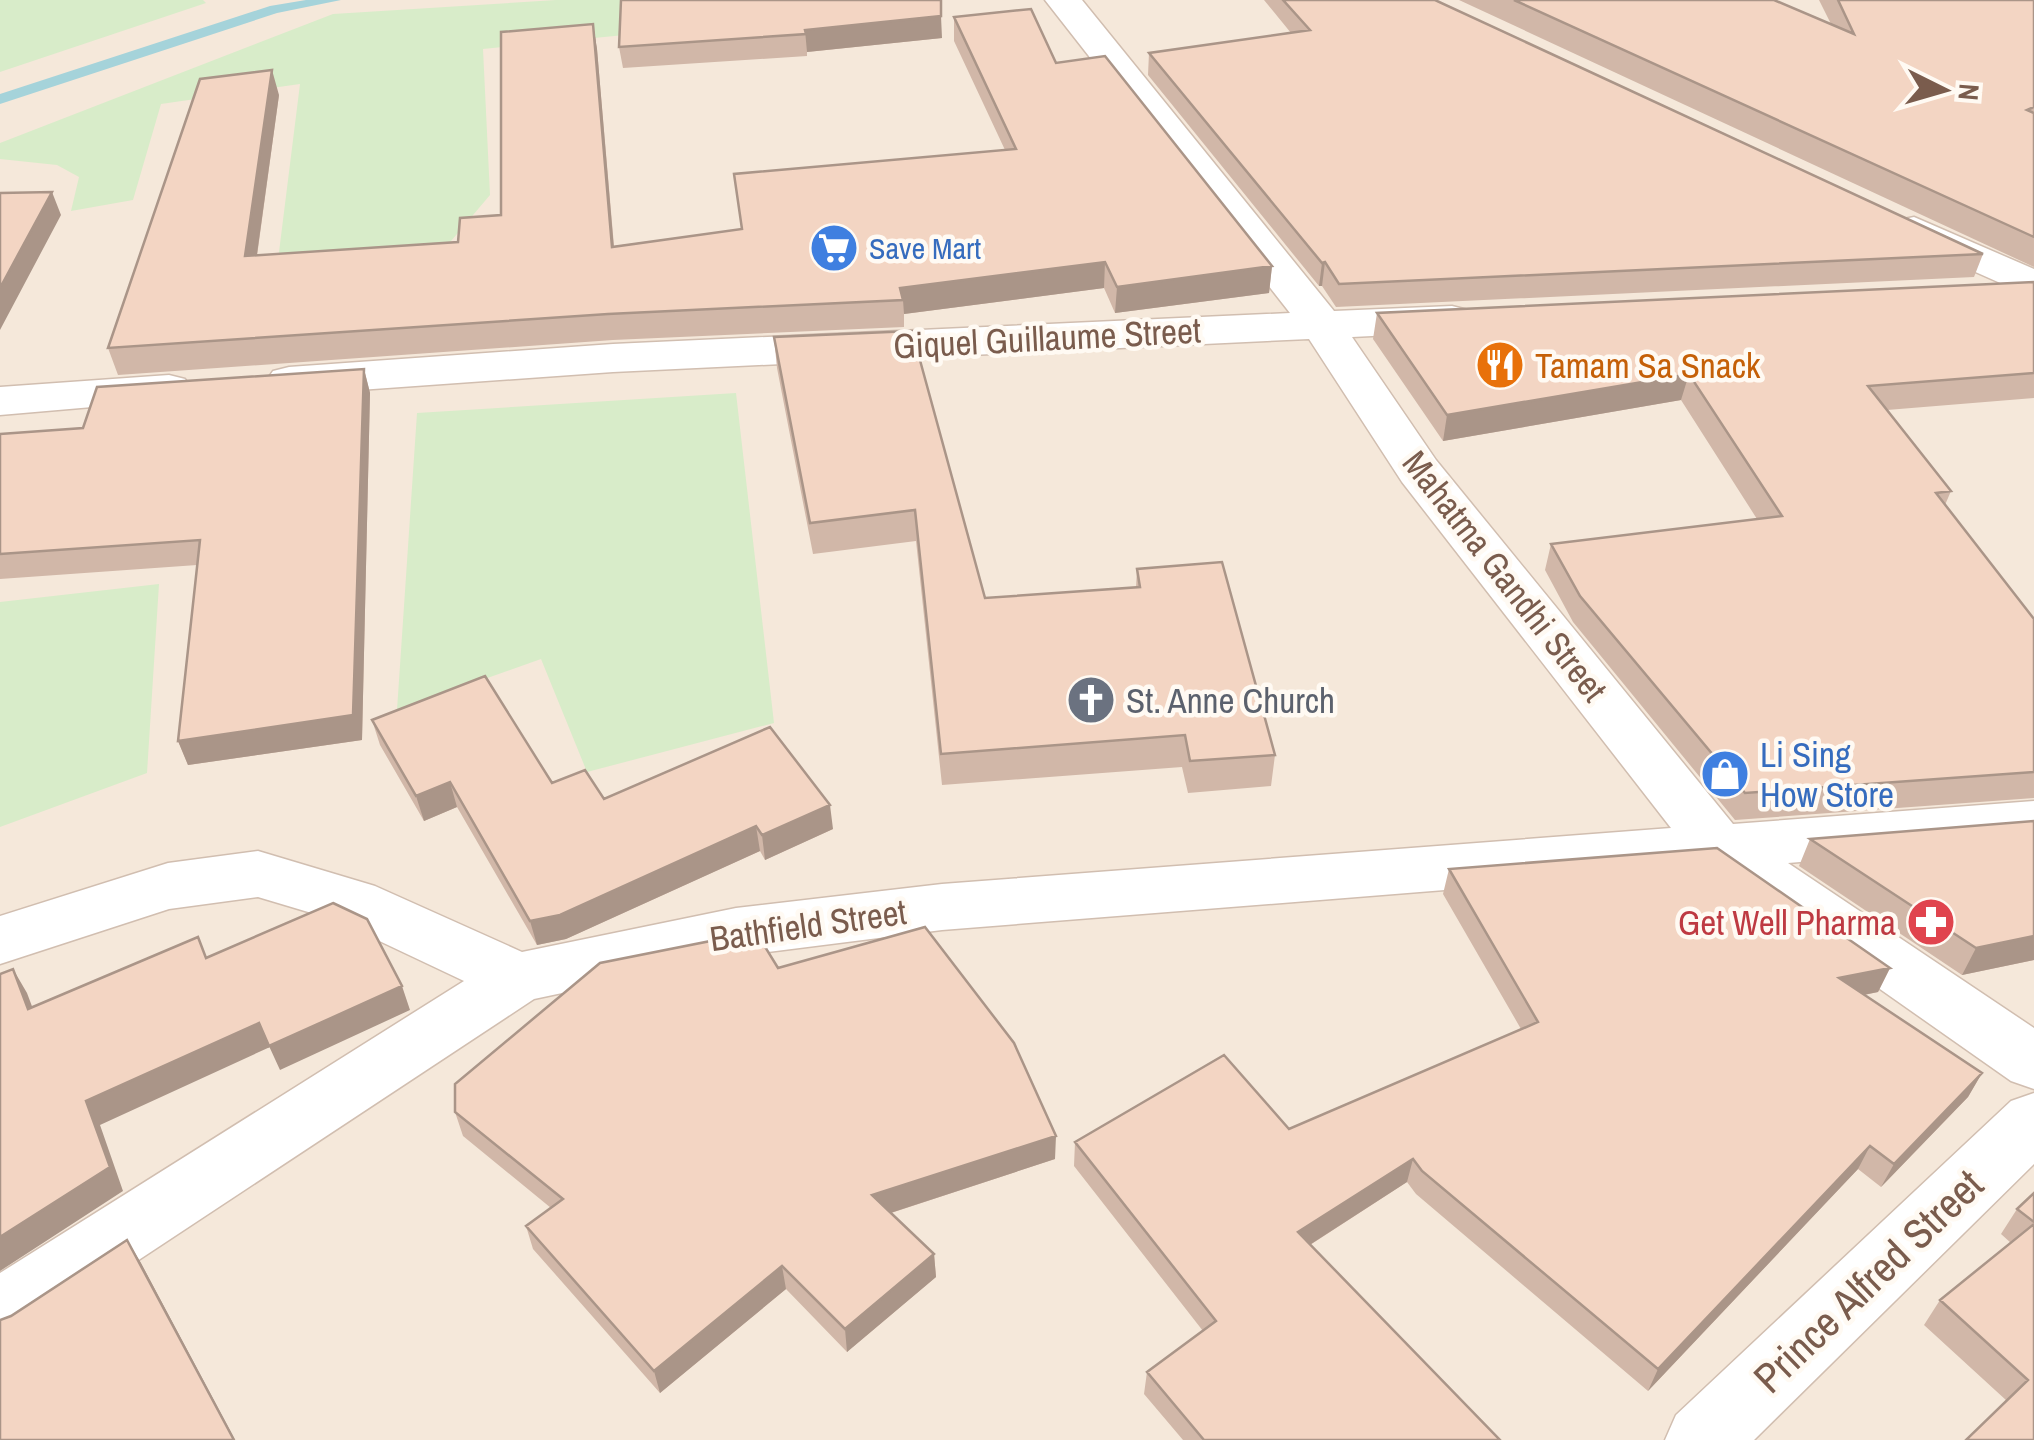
<svg xmlns="http://www.w3.org/2000/svg" width="2034" height="1440" font-family="'Archivo Narrow',sans-serif">
  <style>
    .residential { fill: #f5e8da }
    .green { fill: #d8ecc9 }
    .lines { fill: none; stroke-linecap: round; stroke-linejoin: round }
    .stream { fill: #a5d3da; fill-rule: evenodd }
    .minor-casing { stroke: #d1beb0; stroke-width: 3 }
    .minor { fill: #fff; fill-rule: evenodd }
    .wall { fill: #d1b7a8 }
    .shaded-wall { fill: #aa9588 }
    .building { fill: #f3d5c3; stroke: #aa9588; stroke-width: 2.5 }
    .labels { text-anchor: middle; dominant-baseline: central; stroke-width: 9; stroke-linejoin: round; paint-order: stroke }
    .far-shop-label { font-size: 30px; fill: #366cbe; stroke: #fffaf3; text-anchor: start }
    .street-label { font-size: 35px; fill: #7a5c4d; stroke: #fffaf3 }
    .food-label { font-size: 35px; fill: #c56008; stroke: #fffaf3; text-anchor: start }
    .worship-label { font-size: 35px; fill: #5b616d; stroke: #fffaf3; text-anchor: start }
    .shop-label { font-size: 35px; fill: #366cbe; stroke: #fffaf3; text-anchor: start }
    .health-label { font-size: 35px; fill: #be3a42; stroke: #fffaf3; text-anchor: end }
    .near-street-label { font-size: 42px; fill: #7a5c4d; stroke: #fffaf3 }
  </style>
  <rect width="100%" height="100%" fill="#fdf6ec"/>
  <!-- residential -->
  <path class="residential" d="M0,0H2034V1440H0Z"/>
  <!-- green -->
  <path class="green" d="M0,0H203L206,3L0,72Z
    M556,0H666L665,31L483,49L490,195L440,254L277,268L300,84L161,104L133,200L71,211L79,177L57,165L0,159V143L333,14Z
    M736,393L774,723L587,772L541,659L397,710L417,413Z
    M159,584L147,773L0,827V602Z"/>
  <g class="lines">
    <!-- stream -->
    <path class="stream" d="M306,0H341L277,13L0,104V94L270,6Z"/>
    <!-- minor casing -->
    <g class="minor-casing">
      <path id="minor" d="M1045,0H1082L1334,311L1452,306L1468,310L1474,319L1468,328L1452,332L1352,337L1436,460L1733,824L2034,801V843L1788,863L2034,1028V1089L2011,1081L1709,869L942,930L736,956L534,999L25,1335L0,1345V1273L464,981L335,920L258,897L169,909L0,964V916L168,863L258,851L375,886L522,952L736,908L942,884L1671,828L1402,482L1309,339L613,372L289,395L273,391L266,381L273,371L289,367L613,344L1290,313Z
        M1914,217L2034,269V298L1899,238L1893,229L1899,220Z
        M169,375L185,379L192,389L185,399L0,415V387Z
        M2034,1093V1164L1754,1440H1665L1676,1415L2011,1101Z"/>
    </g>
    <!-- minor -->
    <use href="#minor" class="minor"/>
  </g>
  <!-- wall -->
  <path class="wall" d="M621,0L942,38L807,52V56L623,68L619,47Z
    M1264,0H1435L1983,254L1974,277L1336,307L1322,286H1319L1148,75L1149,53L1291,33Z
    M1459,0H1774L1831,24L1819,0H2034V267Z
    M954,17L1056,63L1272,266L1269,293L1115,313L1104,288L904,314V327L613,340L118,375L108,348L279,95L257,256L458,242L501,215L593,24L597,49L614,246L741,229L1005,150L954,41Z
    M2034,282V398L1887,410L1951,491L1945,505L2034,619V798L1735,820L1573,622L1545,570L1551,544L1757,519L1681,400L1443,441L1373,339L1377,313Z
    M912,331L985,598L1136,588L1137,569L1275,755L1271,786L1188,793L1182,767L942,785L916,541L813,554L777,368L774,337Z
    M364,369L370,393L362,740L188,765L178,741L197,565L0,579V434L83,428Z
    M372,720L552,783L604,799L833,829L765,860L760,851L566,939L537,945L457,807L424,821L380,745Z
    M2034,821V960L1962,975L1799,866L1810,839Z
    M1449,869L1890,968L1878,992L1864,995L1982,1073L1968,1097L1881,1187L1858,1169L1648,1391L1416,1194L1407,1182L1310,1245L1500,1440H1183L1144,1394L1147,1372L1203,1331L1074,1166L1075,1142L1289,1129L1521,1029L1443,894Z
    M778,968L1055,1159L891,1213L934,1254L936,1277L847,1352L786,1289L660,1393L533,1249L526,1226L551,1208L463,1136L455,1112Z
    M2034,1193V1440L2007,1401L1924,1325L1940,1300L2011,1243L2001,1234L2017,1209Z"/>
  <!-- shaded-wall -->
  <path class="shaded-wall" d="M941,16L942,38L807,52L805,30Z
    M593,24L597,49L616,273L612,247Z
    M272,70L279,95L253,283L245,256Z
    M52,192L61,215L0,330V288Z
    M1105,262L1104,288L904,314L903,300L900,288Z
    M1325,262L1322,286H1319L1322,263Z
    M1272,266L1269,293L1115,313L1117,287Z
    M364,369L370,393L362,740L188,765L178,741Z
    M1689,374L1681,400L1443,441L1447,415Z
    M450,782L457,807L424,821L416,796Z
    M830,805L833,829L765,860L762,835Z
    M756,826L760,851L566,939L537,945L530,921Z
    M2034,936V960L1962,975L1976,948Z
    M1890,968L1878,992L1828,1002L1839,978Z
    M13,969L27,993L42,1033L28,1009Z
    M402,986L410,1010L280,1070L269,1046Z
    M259,1023L270,1047L100,1125L123,1191L0,1271V1237L86,1101Z
    M1982,1073L1968,1097L1881,1187L1894,1164Z
    M1056,1136L1055,1159L875,1218L872,1195Z
    M1870,1146L1858,1169L1648,1391L1658,1369Z
    M1413,1159L1407,1182L1294,1255L1298,1232Z
    M127,1240L141,1263L235,1440H234Z
    M934,1254L936,1277L847,1352L845,1329Z
    M782,1266L786,1289L660,1393L654,1371Z"/>
  <!-- building -->
  <path class="building" d="M621,0H941V16L805,30L806,34L619,47Z
    M1283,0H1435L1983,254L1339,284L1325,262L1322,263L1149,53L1310,30Z
    M1514,0H1774L1854,34L1838,0H2034V107L2027,110L2034,113V237Z
    M1031,9L1056,63L1105,56L1272,266L1117,287L1105,262L900,288L903,300L608,314L108,348L200,79L272,70L245,256L458,242L460,218L501,215V32L593,24L612,247L742,229L734,174L1016,149L954,17Z
    M52,192L0,288V193Z
    M2034,282V373L1868,386L1951,491L1936,493L2034,619V772L1745,793L1580,596L1551,544L1782,516L1689,374L1447,415L1377,313Z
    M912,331L985,598L1140,587L1137,569L1222,562L1275,755L1190,761L1185,735L941,754L915,510L810,523L774,337Z
    M364,369L353,715L178,741L200,540L0,554V434L83,428L97,387Z
    M485,676L552,783L585,770L604,799L770,727L830,805L762,835L756,826L560,915L530,921L450,782L416,796L372,720Z
    M2034,821V936L1976,948L1810,839Z
    M1717,848L1890,968L1839,978L1982,1073L1894,1164L1870,1146L1658,1369L1422,1171L1413,1159L1298,1232L1500,1440H1204L1147,1372L1216,1321L1075,1142L1224,1055L1289,1129L1538,1022L1449,869Z
    M333,903L367,919L402,986L269,1046L259,1023L86,1101L110,1167L0,1237V974L13,969L28,1009L198,937L206,958Z
    M925,927L1014,1043L1056,1136L872,1195L934,1254L845,1329L782,1266L654,1371L526,1226L563,1199L455,1112V1084L600,963L756,932L778,968Z
    M2034,1193V1222L2017,1209Z
    M2034,1224V1440H1966L2028,1380L1940,1300Z
    M127,1240L234,1440H0V1320L11,1316Z"/>
  <!-- icons -->
  <defs>
    <g id="supermarket-disc" transform="scale(2.5)"><circle r="9.5" fill="#3f7fe0" stroke="#fffaf3"/><path d="M-6-5.5h2.5l.6 2H6L4.5 2H-2.5L-4.4-4H-6ZM-1.5 3.2a1.3 1.3 0 1 0 .1 0ZM3 3.2a1.3 1.3 0 1 0 .1 0Z" fill="#fff"/></g>
    <g id="restaurant-disc" transform="scale(2.5)"><circle r="9.5" fill="#e8710a" stroke="#fffaf3"/><path d="M-5-6h1v4h1v-4h1v4h1v-4h1v5L-1.5 .5V6h-2V.5L-5-1ZM5-6V6H3V1.5H1.5Q1.5-4 5-6Z" fill="#fff"/></g>
    <g id="church-disc" transform="scale(2.5)"><circle r="9.5" fill="#6b7280" stroke="#fffaf3"/><path d="M-1.2-6h2.4v3.5h3.3v2.4h-3.3V6h-2.4V-.1h-3.3v-2.4h3.3Z" fill="#fff"/></g>
    <g id="shop-disc" transform="scale(2.5)"><circle r="9.5" fill="#3f7fe0" stroke="#fffaf3"/><path d="M-5-2.5h2.3a2.7 3.5 0 0 1 5.4 0H5L5.5 6h-11ZM-1.5-2.5h3a1.5 2.3 0 0 0-3 0Z" fill="#fff"/></g>
    <g id="pharmacy-disc" transform="scale(2.5)"><circle r="9.5" fill="#e0444e" stroke="#fffaf3"/><path d="M-2-6h4v4h4v4h-4v4h-4v-4h-4v-4h4Z" fill="#fff"/></g>
  </defs>
  <g fill-rule="evenodd">
    <use href="#supermarket-disc" x="834" y="248"/>
    <use href="#restaurant-disc" x="1500" y="365"/>
    <use href="#church-disc" x="1091" y="700"/>
    <use href="#shop-disc" x="1725" y="774"/>
    <use href="#pharmacy-disc" x="1931" y="922"/>
  </g>
  <g class="labels">
    <!-- far-shop labels -->
    <g class="far-shop-label">
      <text x="869" y="248">Save Mart</text>
    </g>
    <!-- street labels -->
    <g class="street-label">
      <text transform="translate(1047 338) rotate(-3)">Giquel Guillaume Street</text>
      <text transform="translate(1505 576) rotate(52)">Mahatma Gandhi Street</text>
      <text transform="translate(808 925) rotate(-8)">Bathfield Street</text>
    </g>
    <!-- food labels -->
    <g class="food-label">
      <text x="1535" y="365">Tamam Sa Snack</text>
    </g>
    <!-- worship labels -->
    <g class="worship-label">
      <text x="1126" y="700">St. Anne Church</text>
    </g>
    <!-- shop labels -->
    <g class="shop-label">
      <text x="1760" y="754">Li Sing<tspan x="1760" dy="40">How Store</tspan></text>
    </g>
    <!-- health labels -->
    <g class="health-label">
      <text x="1896" y="922">Get Well Pharma</text>
    </g>
    <!-- near-street labels -->
    <g class="near-street-label">
      <text transform="translate(1868 1281) rotate(-44)">Prince Alfred Street</text>
    </g>
  </g>
  <!-- north arrow -->
  <g transform="translate(1944 90) rotate(95)" stroke="#fffaf3" stroke-width="8" paint-order="stroke">
  <path d="M0-8L18 38L0 25L-18 38Z" fill="#7a5c4d"/>
  <text y="-15" font-size="28" font-weight="bold" text-anchor="middle" fill="#7a5c4d">N</text>
  </g>
</svg>
